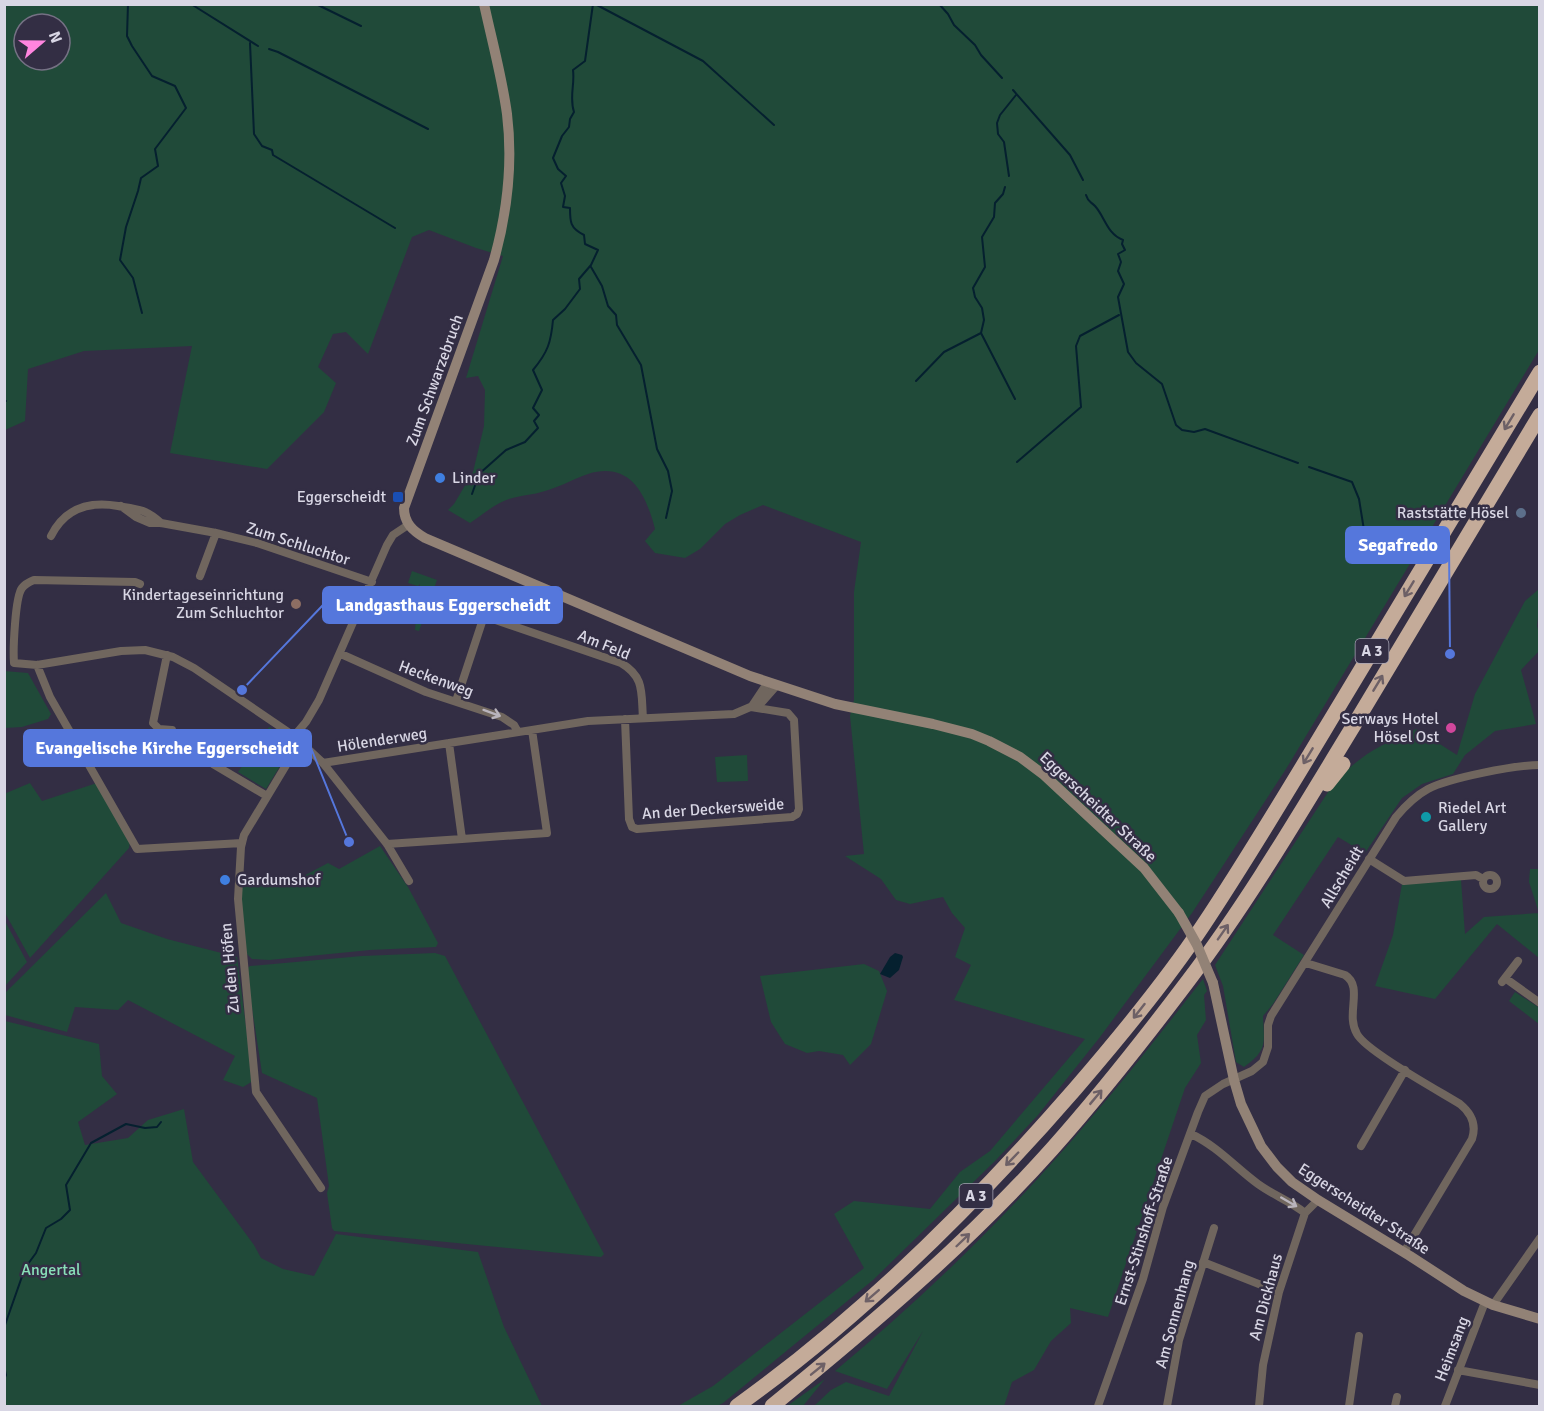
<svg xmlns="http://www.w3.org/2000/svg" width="1544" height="1411" font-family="Signika,sans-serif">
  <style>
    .green { fill: #204a39; fill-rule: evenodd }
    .water { fill: #05202f }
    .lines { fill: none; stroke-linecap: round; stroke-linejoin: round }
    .stream { stroke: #05202f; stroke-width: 2 }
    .street { stroke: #70665e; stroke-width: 8 }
    .secondary { stroke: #928276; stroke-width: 10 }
    .highway { stroke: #c4ab99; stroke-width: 15 }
    .secondary-bridge { stroke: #928276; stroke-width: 10 }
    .oneway { stroke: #6d6066 }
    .oneway2 { stroke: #b9b4bc }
    .shop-dot { fill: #3f7fe0; stroke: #332e44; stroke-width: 2 }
    .transit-dot { fill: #1a4fb4; stroke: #332e44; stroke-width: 2 }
    .service-dot { fill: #5c6f8a; stroke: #332e44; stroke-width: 2 }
    .education-dot { fill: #8d6e63; stroke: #332e44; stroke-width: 2 }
    .hotel-dot { fill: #d1479c; stroke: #332e44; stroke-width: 2 }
    .culture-dot { fill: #0f9aa8; stroke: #332e44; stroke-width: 2 }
    .labels { text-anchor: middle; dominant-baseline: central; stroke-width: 5; stroke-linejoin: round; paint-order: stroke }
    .shield { fill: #332e44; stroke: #a6a4b4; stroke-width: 1.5 }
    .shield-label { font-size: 15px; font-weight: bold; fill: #d8d6e4 }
    .street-label { font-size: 16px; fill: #d8d6e4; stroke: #332e44 }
    .poi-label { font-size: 16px; fill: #d8d6e4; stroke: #332e44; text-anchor: end }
    .park-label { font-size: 16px; fill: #89e0b9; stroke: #332e44 }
    .leader { fill: none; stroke: #5577dc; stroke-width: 2 }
    .callout-dot { fill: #5577dc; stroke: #332e44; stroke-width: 2 }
    .callout { fill: #5577dc; stroke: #5577dc; stroke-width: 2 }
    .callout-label { font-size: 18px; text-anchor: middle; font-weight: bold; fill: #fff }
  </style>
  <rect width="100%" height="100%" fill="#332e44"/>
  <!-- green -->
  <path class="green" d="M5,5H1539V350L1286,769L1192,913L1100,1037L1038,1115L995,1161L873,1280L723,1403L717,1406H678L713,1386L864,1268L834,1214L854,1201L930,1209L960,1172L990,1151L1085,1039L954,1000L971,965L955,957L965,928L952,913L943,897L910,904L896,900L881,879L845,856L864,854L850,716L854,700V592L861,542L763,505L740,515L725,524L700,549L685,558L655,553L645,541L655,529C646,494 630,461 588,474C573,479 560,487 545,491C533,495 521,495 509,499C496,503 482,515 470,523L448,510L454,504L473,472L484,426L485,390L478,376L466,378L503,256L476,248L429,230L412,237L368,354L346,332L333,334L318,367L336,383L324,412L267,469L170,453L192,346L84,351L28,369L25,421L5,430ZM24,24H60V60H24Z
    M412,571L437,580L433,591L420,587V584L418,586L408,583Z
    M413,587L433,594L431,599L415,594L411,605L426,611L419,631L415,630L416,618L404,614Z
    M1539,589V610L1537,626L1539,633V651L1521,670L1536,724L1495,731L1465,755L1453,774L1422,784L1402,798L1365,853L1338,837L1273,935L1304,955L1273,1004L1263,1016C1264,1043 1268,1050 1244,1067L1236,1062L1223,986L1215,965L1332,786C1360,754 1379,746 1416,729L1457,755L1475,694L1525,601Z
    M4,671L28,673L51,714L48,719L22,727L5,728Z
    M269,727L294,743L266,789L238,772Z
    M747,755L748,781L717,782L715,757Z
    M30,783L42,801L97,783L130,842L129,848L30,958L5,913L4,794Z
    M380,846L408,887L438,943L436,947L370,950L269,960L252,959L246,953L240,886H274L294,881L328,863L339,869Z
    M1539,867V958L1497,924L1435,999L1375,986L1393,935L1402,884L1461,880L1465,934L1484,917L1539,913L1529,882L1530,869H1538Z
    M106,893L121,923L167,939L237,957L253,1081L243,1087L223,1080L235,1056L128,1000L118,1010L75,1007L67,1032L5,1015L4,994Z
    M5,921L27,962L5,986H4Z
    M435,953L445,956L604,1254L601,1257L334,1231L332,1228L327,1193L329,1186L317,1098L262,1073L246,969L250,966L362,956Z
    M864,964L879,971L887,991L871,1044L850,1065L843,1055L819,1051L807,1053L785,1044L771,1022L760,976Z
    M1203,979L1207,991L1204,995L1206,1020L1197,1035L1201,1063L1185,1088L1108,1317L1070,1308L1071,1323L1051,1341L1034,1370L1012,1382L1004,1406H814L831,1390L846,1382L889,1396L923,1331L887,1389L835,1371C927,1294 1014,1210 1091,1118C1130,1073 1166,1026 1203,979Z
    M1515,992L1538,1007L1539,1024L1509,1001Z
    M5,1021L99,1044L102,1076L117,1094L78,1122L85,1145L128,1138L148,1120L184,1109L193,1162L254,1245L261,1258L283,1269L314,1276L336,1234L478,1252L504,1327L542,1406H5Z
    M825,1379L803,1406H787Z"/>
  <!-- water -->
  <path class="water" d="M895,953L902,955L903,957L899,970L890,978L880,974L890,957Z"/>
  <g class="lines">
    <!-- stream -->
    <path class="stream" d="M128,4L127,36L132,46L152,76L175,86L186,108L155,149L158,166L141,178L138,191L126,227L120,260L133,278L142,313
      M191,4L258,46
      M316,4L361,26
      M595,4L703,61L774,125
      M939,4L948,14L954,25L975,45L981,55L1002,78
      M250,43L254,134L262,146L272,150L273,155L395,228
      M269,49L278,52L428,129
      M1013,90L1070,155L1083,180
      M1009,176L1004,142L998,134L997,123L1000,115L1016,95
      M1005,187L1003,194L995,203L994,217L982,237L985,267L973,288L975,297L982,308L984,320L981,333L1015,399
      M1086,195C1088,202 1090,201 1095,206C1105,217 1107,234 1123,240L1122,244L1125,250L1118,254L1121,262L1118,271L1124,284L1118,297L1128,352L1136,363L1162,384L1176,425L1182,430L1194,432L1205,429L1298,463
      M591,267L602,286L608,306L616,315L617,325L641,365L657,449L668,471L672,491L666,518
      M916,381L944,352L981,333
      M4,401H6
      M1017,462L1081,407L1076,346L1080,336L1119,315
      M1309,467L1352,482L1359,499L1369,561
      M472,494L479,474L506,450L525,442L538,428L534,421L539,415L533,408L542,390L533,370C548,352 551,342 553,320L565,309L580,289L579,279L591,265L598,250L585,244L584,235C570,228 570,222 570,208L563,207L565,196L561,183L566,176L558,169L553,158L562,136L569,127L570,119L574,112C569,97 575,85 573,70L585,61L593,4
      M4,1345L5,1325L25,1268L36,1253L46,1228L61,1219L70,1210L66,1185L91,1143L126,1124L145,1128L157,1127L161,1122
      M4,1367L6,1375L4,1379"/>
    <!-- street -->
    <path class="street" d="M121,506L136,517L150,523H161L216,533L257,543L372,582
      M51,536C65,508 89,501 118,506C137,509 146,509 161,523
      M200,576L216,533
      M140,584L135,582L34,580C29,582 25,584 22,588C15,597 13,650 14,663L37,665L121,651L145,650L173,657L194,668L294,736L323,763L387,844L409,881
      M436,594L461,608L484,616L621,663C645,677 641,693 643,718
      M341,654L426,692L502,717L514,725L518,732
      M167,655L153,723L159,729L172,730
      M37,665L50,697L137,849L242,843
      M456,701L484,616
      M752,706L768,682
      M625,719L629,819L632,827L637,829L792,817L797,814L799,809L794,720L788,713L751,707
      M294,736L306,722L319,700L387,545L393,535L408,525
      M300,742L244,835L241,847L238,899L256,1092L321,1188
      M323,763L588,721L734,714L762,702L777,685
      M213,764L267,796
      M462,839L547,833L532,730
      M387,844L462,839L449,743
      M1369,859L1404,881L1476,875L1483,879
      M1483 882a7 7 0 1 1 14 0a7 7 0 1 1-14 0Z
      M1306,963L1345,975C1364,987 1345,1014 1357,1034C1366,1051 1439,1091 1460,1104C1471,1113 1477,1124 1472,1139L1404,1252
      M1505,978L1518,961
      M1502,982L1505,978L1540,1003
      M1191,1134C1217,1146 1235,1167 1258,1184C1273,1195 1290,1201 1305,1213
      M1361,1146L1405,1070
      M1203,1262L1279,1292
      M1493,1305L1540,1238
      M1458,1370L1540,1385
      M1098,1406L1143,1279L1163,1207L1198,1112L1205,1096L1223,1084L1252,1071L1263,1062L1268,1047V1025L1271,1016L1396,817C1406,805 1415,796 1428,789C1449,778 1515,765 1540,765
      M1167,1406L1179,1340L1214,1228
      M1259,1406L1263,1365L1279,1292L1305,1213L1318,1200
      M1349,1406L1359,1336
      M1395,1406L1397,1397
      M1445,1406L1485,1302"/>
    <!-- secondary -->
    <path class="secondary" d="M484,4C492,41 502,77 507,114C513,163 507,213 494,260L404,508C404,523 413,531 425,538L750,676L835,704L933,724L972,734L989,741L1020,757L1044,775L1144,868L1179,913
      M1213,983L1234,1080L1241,1104L1261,1146L1277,1167L1292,1182L1318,1200L1410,1256L1464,1291L1493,1305L1540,1319"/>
    <!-- highway -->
    <path class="highway" d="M1327,784L1343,764
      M737,1406C859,1319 976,1203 1075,1089C1119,1038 1164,984 1202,927C1252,852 1298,774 1345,696C1410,588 1475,480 1540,372
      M772,1406C870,1326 968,1243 1052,1149C1100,1095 1145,1038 1188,981C1251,898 1303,808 1357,720C1418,618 1479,516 1540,415"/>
    <!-- secondary-bridge -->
    <path class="secondary-bridge" d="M1179,913L1197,945L1213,983"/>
  </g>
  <!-- one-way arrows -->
  <defs><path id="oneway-shaft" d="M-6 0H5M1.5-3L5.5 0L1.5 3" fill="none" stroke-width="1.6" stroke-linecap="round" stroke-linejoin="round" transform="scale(1.5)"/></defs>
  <g class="oneway">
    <use href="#oneway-shaft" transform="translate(1509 422) rotate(121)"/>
    <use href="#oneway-shaft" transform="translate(1409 589) rotate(121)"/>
    <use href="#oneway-shaft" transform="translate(1378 683) rotate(-59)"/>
    <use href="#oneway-shaft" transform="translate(1308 756) rotate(121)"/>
    <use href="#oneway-shaft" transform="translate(1223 932) rotate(-55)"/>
    <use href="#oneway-shaft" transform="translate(1139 1011) rotate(128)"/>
    <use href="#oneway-shaft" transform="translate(1096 1097) rotate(-50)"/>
    <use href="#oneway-shaft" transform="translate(1012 1159) rotate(134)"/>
    <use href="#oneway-shaft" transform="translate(963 1240) rotate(-44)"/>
    <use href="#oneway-shaft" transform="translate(872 1296) rotate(139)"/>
    <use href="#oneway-shaft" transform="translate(818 1369) rotate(-39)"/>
  </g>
  <g class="oneway2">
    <use href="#oneway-shaft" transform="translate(492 713) rotate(20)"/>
    <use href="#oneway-shaft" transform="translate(1289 1202) rotate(30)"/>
  </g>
  <!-- markers -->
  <g class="shop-dot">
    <circle cx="440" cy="478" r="6"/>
    <circle cx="225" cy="880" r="6"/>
  </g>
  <rect class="transit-dot" x="392" y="491" width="12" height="12" rx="3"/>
  <circle class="service-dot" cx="1521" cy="513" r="6"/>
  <circle class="education-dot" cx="296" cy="604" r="6"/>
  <circle class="hotel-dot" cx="1451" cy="728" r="6"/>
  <circle class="culture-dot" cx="1426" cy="817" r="6"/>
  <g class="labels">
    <!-- shield labels -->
    <g class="shield">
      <rect x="1355.5" y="639" width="33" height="24" rx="4.5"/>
      <rect x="959.5" y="1184" width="33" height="24" rx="4.5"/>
    </g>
    <g class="shield-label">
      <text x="1372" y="651">A 3</text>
      <text x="976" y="1196">A 3</text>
    </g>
    <!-- street labels -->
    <g class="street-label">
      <text transform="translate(435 380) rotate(-70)">Zum Schwarzebruch</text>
      <text transform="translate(298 544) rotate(18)">Zum Schluchtor</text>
      <text transform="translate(604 645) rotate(22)">Am Feld</text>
      <text transform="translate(436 679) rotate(20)">Heckenweg</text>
      <text transform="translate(382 740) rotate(-9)">Hölenderweg</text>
      <text transform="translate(1098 807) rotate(43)">Eggerscheidter Straße</text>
      <text transform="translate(713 809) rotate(-4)">An der Deckersweide</text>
      <text transform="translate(1342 877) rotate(-59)">Allscheidt</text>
      <text transform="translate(230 968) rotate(-95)">Zu den Höfen</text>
      <text transform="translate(1364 1209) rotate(33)">Eggerscheidter Straße</text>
      <text transform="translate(1144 1231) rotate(-72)">Ernst-Stinshoff-Straße</text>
      <text transform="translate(1266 1297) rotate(-75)">Am Dickhaus</text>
      <text transform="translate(1175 1314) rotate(-75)">Am Sonnenhang</text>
      <text transform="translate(1452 1349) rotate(-69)">Heimsang</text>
    </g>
    <!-- poi labels -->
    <g class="poi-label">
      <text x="452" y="478" text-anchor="start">Linder</text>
      <text x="386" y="497">Eggerscheidt</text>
      <text x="1509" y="513">Raststätte Hösel</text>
      <text x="284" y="595">Kindertageseinrichtung<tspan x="284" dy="18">Zum Schluchtor</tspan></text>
      <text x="1439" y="719">Serways Hotel<tspan x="1439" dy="18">Hösel Ost</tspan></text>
      <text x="1438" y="808" text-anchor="start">Riedel Art<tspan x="1438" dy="18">Gallery</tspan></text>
      <text x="237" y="880" text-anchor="start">Gardumshof</text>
    </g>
    <!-- park labels -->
    <g class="park-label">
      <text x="51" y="1270">Angertal</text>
    </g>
  </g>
  <!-- callouts -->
  <path class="leader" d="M1450 654L1449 545M242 690L323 605M349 842L311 748"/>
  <g class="callout-dot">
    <circle cx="1450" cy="654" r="6"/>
    <circle cx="242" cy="690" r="6"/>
    <circle cx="349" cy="842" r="6"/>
  </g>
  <g class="callout">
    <rect x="1346" y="527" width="103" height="36" rx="6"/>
    <rect x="323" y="587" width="239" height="36" rx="6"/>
    <rect x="24" y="730" width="287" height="36" rx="6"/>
  </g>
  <g class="callout-label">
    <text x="1398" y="551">Segafredo</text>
    <text x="443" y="611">Landgasthaus Eggerscheidt</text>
    <text x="167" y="754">Evangelische Kirche Eggerscheidt</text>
  </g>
  <!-- border -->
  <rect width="1544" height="1411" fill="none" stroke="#d8d6e4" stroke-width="12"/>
  <!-- north arrow -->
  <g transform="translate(42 42) rotate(70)"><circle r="28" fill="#332e44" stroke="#757184" stroke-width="1.5"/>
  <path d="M0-4.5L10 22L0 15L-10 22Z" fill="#ff85df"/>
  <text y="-9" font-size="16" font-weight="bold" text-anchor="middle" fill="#d8d6e4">N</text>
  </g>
</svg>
